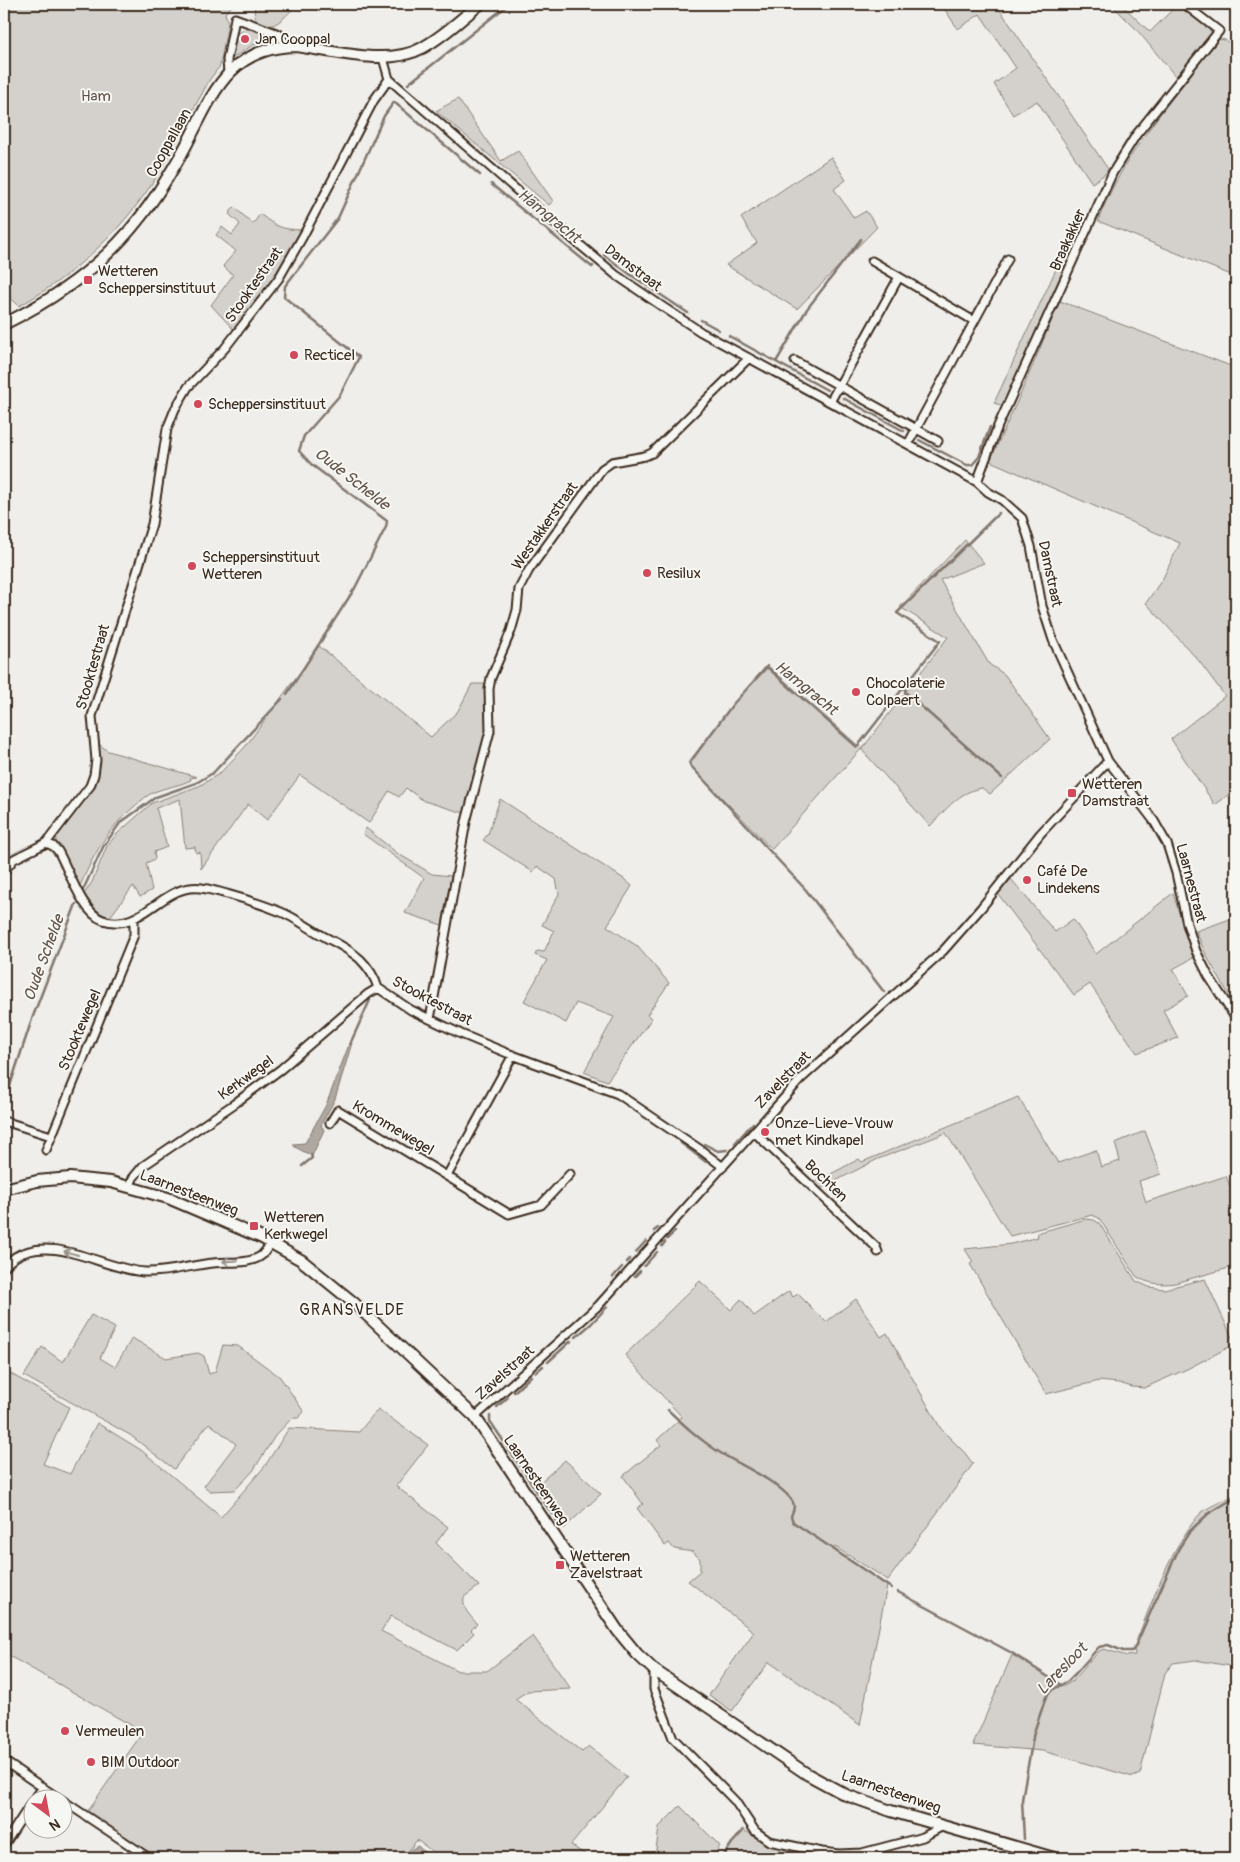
<svg xmlns="http://www.w3.org/2000/svg" width="1240" height="1862" font-family="Pangolin,sans-serif">
  <style>
    .green { fill: #d4d1cc; stroke: #887e75 }
    .water { fill: #afa8a1; stroke: #81766d }
    .lines { fill: none; stroke-linecap: round; stroke-linejoin: round }
    .stream { stroke: #81766d; stroke-width: 2.5 }
    .street-casing { stroke: #3b2a1e; stroke-width: 11 }
    .secondary-casing { stroke: #3b2a1e; stroke-width: 14 }
    .street { stroke: #f6f6f2; stroke-width: 7 }
    .secondary { stroke: #f6f6f2; stroke-width: 10 }
    .oneway { stroke: #989088 }
    .poi-dot { fill: #d1495b; stroke: #f6f6f2; stroke-width: 2 }
    .labels { text-anchor: middle; dominant-baseline: central; stroke-width: 4; stroke-linejoin: round; paint-order: stroke }
    .poi-label { font-size: 15px; fill: #3b2a1e; stroke: #f6f6f2; text-anchor: start }
    .park-label { font-size: 15px; fill: #61544a; stroke: #f6f6f2 }
    .street-label { font-size: 15px; fill: #3b2a1e; stroke: #f6f6f2 }
    .water-label { font-size: 16px; font-style: italic; fill: #64564c; stroke: #f6f6f2 }
    .neighbourhood-label { font-size: 16px; letter-spacing: 1px; fill: #3b2a1e; stroke: #f6f6f2 }
  </style>
  <rect width="100%" height="100%" fill="#efeeea"/>
  <filter id="ink" filterUnits="userSpaceOnUse"><feTurbulence type="fractalNoise" baseFrequency=".02" numOctaves="2"/><feDisplacementMap in="SourceGraphic" scale="10" xChannelSelector="R" yChannelSelector="G"/><feConvolveMatrix kernelMatrix="1 2 1 2 8 2 1 2 1" color-interpolation-filters="sRGB"/></filter>
  <g filter="url(#ink)">
    <!-- green -->
    <path class="green" d="M4,4H234L225,13L228,23L220,66L210,79C191,112 175,147 155,179C121,232 73,276 19,306L7,294L4,295Z
      M255,4H269L283,7V4H297C289,12 276,31 262,24C253,19 254,13 255,4Z
      M941,4H996L1108,169L1105,174L1092,183L1037,101L1013,115L994,84L1016,68L980,14L958,29Z
      M1111,4H1121L1150,32L1174,8L1169,4H1179L1214,31L1176,77L1137,30Z
      M245,29L255,30L270,40L253,45L231,59L236,34Z
      M1220,39L1225,40L1236,48V277L1098,221C1118,168 1151,125 1186,81C1197,67 1207,51 1220,39Z
      M458,99L501,161L518,151L553,201L549,205L436,111Z
      M831,157L846,180L834,189L854,218L866,211L877,227L797,309L726,265L757,243L741,218Z
      M234,207L253,224L260,214C276,227 281,229 301,230L278,270L235,331L211,305L233,275L223,266L236,251L216,235L222,227L232,235L240,224L229,214Z
      M1058,265L1065,267L1004,406L994,403Z
      M1060,301L1236,368V789L1215,805L1171,739L1225,696L1199,661L1146,603L1163,578L1180,543L990,461L1021,393Z
      M965,540L984,563L940,580L989,664L1005,675L1050,739L990,794L982,788C959,791 946,810 930,826L861,749L772,849L688,763L738,698L767,665L862,749L948,637L900,607Z
      M319,646L431,737L458,711L472,684H485L487,730L464,813L424,801L406,788L399,797L389,791L369,823L300,775L267,820L248,804L201,869L200,852L196,853L195,847L185,848L180,799L156,808L167,847L154,852L155,859L146,863L152,890L140,897L133,886L110,917C96,913 90,907 84,894L92,882L107,846L117,834L152,803L199,786L219,774L245,747Z
      M98,740L100,745L108,751L197,777L190,778L191,780C179,786 166,787 154,792C147,795 141,801 135,806C107,829 94,854 80,886L56,841V837C80,798 105,794 98,740Z
      M500,799L624,879L632,886L607,926L637,946L669,983L647,1015L652,1018L607,1081L584,1072L614,1017L576,1003L566,1023L524,1001L547,960L535,955L537,951L544,952L554,931L542,925L559,894L556,879L537,866L533,872L483,840L488,834Z
      M366,828L397,853L432,874L451,876L442,925L405,913L424,878L363,834Z
      M1011,879L1055,932L1073,919L1096,954L1173,893L1193,958L1173,969L1188,996L1163,1010L1178,1038L1137,1053L1090,984L1074,995L998,894Z
      M1236,917V1007L1206,955L1196,931Z
      M1018,1097L1058,1163L1096,1150L1101,1167L1120,1161L1115,1143L1145,1131L1161,1174L1139,1181L1146,1202L1226,1176L1236,1201V1266L1175,1283C1162,1285 1147,1284 1136,1276L1099,1218L1092,1215L1010,1236L946,1133L878,1159L820,1189L814,1183L859,1159L862,1162Z
      M1086,1219L1094,1220L1099,1223L1136,1281L1149,1287L1164,1289L1205,1279L1235,1344L1187,1369L1144,1388L1132,1387L1119,1383L1099,1381L1046,1394L970,1264L973,1262L965,1249L1011,1244L1038,1237L1037,1233Z
      M700,1281L731,1310L741,1299L754,1316L789,1291L793,1297L798,1294L826,1322L856,1299L881,1337L887,1333L941,1429L965,1453L973,1464L888,1580L835,1547L833,1550L887,1586L860,1725L769,1662L732,1711L709,1695L754,1632L688,1581L700,1571V1559L693,1552L674,1549L669,1543L665,1546L637,1508L643,1504L623,1476L661,1445L657,1440L682,1417L625,1355Z
      M91,1315L115,1328L100,1358L115,1367L132,1338L166,1358L198,1353L204,1356L209,1374L215,1372L223,1345L238,1346L280,1377L304,1412L298,1418H292L275,1436L253,1471L235,1490L210,1491L204,1486L236,1444L209,1423L174,1469L130,1435L24,1376L42,1347L63,1362Z
      M4,1370L69,1407L43,1464L70,1474L97,1423L141,1450L221,1517L265,1466L289,1428L359,1432L378,1409L428,1445L396,1486L448,1527L436,1543L479,1586L464,1597C462,1609 470,1615 477,1624L471,1630L474,1633L457,1650L391,1616L381,1631L458,1671H487L533,1636L571,1689L528,1691L515,1699L582,1752L589,1746L627,1777L571,1845L590,1858H441L417,1840L403,1858H157L87,1812L143,1732L4,1653Z
      M565,1460L601,1494L563,1529L535,1487Z
      M1236,1494V1667L1195,1660L1173,1663L1165,1673L1140,1774L1133,1777L1043,1751L973,1745L1012,1655L1064,1686L1073,1681L1099,1651L1104,1649L1127,1656L1135,1655L1134,1647C1150,1607 1171,1547 1199,1515C1206,1507 1226,1500 1236,1494Z
      M680,1806L720,1846L712,1858H655L659,1827Z
      M742,1829L768,1845L822,1857L837,1858H723Z"/>
    <!-- water -->
    <path class="water" d="M350,1042L352,1043L335,1099L321,1125L324,1130L312,1156L295,1147L293,1144L305,1143L326,1105Z
      M418,1846L431,1858H404L412,1849Z"/>
    <g class="lines">
      <!-- stream -->
      <path class="stream" d="M408,84L509,4
        M491,184L592,267L593,266
        M604,255L631,275L688,313
        M701,320L719,330
        M729,336L827,390
        M776,362L807,309L861,239
        M843,398L904,431
        M919,440L967,465H972L979,457L990,427
        M906,686L905,692L1002,778
        M287,694L355,588L386,527L387,521L312,465L299,451L304,436L340,395L359,357L284,297L285,286L338,218L384,116L394,102L480,175
        M83,890L103,847L120,823L156,797L196,783L213,773L282,699
        M884,992L806,890L690,765L691,761L733,704L767,667L857,747L940,641L897,613L999,513
        M350,1044L370,1000
        M4,1104L32,1019L76,904
        M681,1143L706,1162
        M735,1143L753,1123
        M704,1144L718,1151L727,1150
        M302,1166L312,1158L311,1154
        M654,1231L658,1228
        M667,1239L675,1231
        M662,1246L665,1242
        M636,1252L646,1241
        M627,1262L630,1259
        M644,1266L657,1252
        M635,1276L640,1271
        M613,1277L622,1267
        M576,1337L591,1324L607,1307
        M548,1362L571,1341
        M536,1372L543,1366
        M514,1392L531,1376
        M497,1407L508,1397
        M668,1410C684,1425 700,1440 719,1452C738,1464 777,1481 790,1498C796,1505 794,1509 791,1516L793,1522L891,1588
        M490,1416V1421L552,1514
        M556,1520L560,1526
        M898,1592L1012,1653L1059,1684
        M1024,1839L1022,1800L1024,1788L1034,1732L1046,1697L1052,1690L1068,1681L1076,1673L1099,1647L1108,1645L1123,1651H1132L1135,1647L1179,1548L1190,1531L1208,1514L1236,1497
        M722,1858L732,1843L743,1831"/>
      <!-- street casing -->
      <g class="street-casing">
        <path id="street" d="M383,58L389,79L574,240L616,275L663,307L701,332L977,482L988,492L1002,500L1022,518L1031,546L1042,606L1053,640L1108,761L1154,821L1167,844L1176,873L1187,924L1196,951L1208,975L1236,1019
          M228,73L227,60L235,18L279,34L287,46
          M872,261L974,321
          M795,361L938,441
          M830,402L899,277
          M908,444L1008,259
          M977,482L998,426L1113,172L1136,135L1219,31L1184,4
          M46,843L53,846L58,851C69,870 82,913 103,920C139,932 158,892 190,888C202,886 215,891 227,894C245,899 264,905 281,912C296,918 310,929 325,937C337,943 350,950 360,959C368,967 375,978 378,988L411,1010L461,1034L507,1053L618,1094L701,1150L723,1167
          M4,871L14,859L46,843L90,786L94,775L96,760L92,716L152,524L167,429L175,409L188,387L225,348L279,278L303,236L374,100L389,79
          M430,1019L466,822L490,731L489,689L491,678L511,631L517,610L519,589L529,570L602,469L612,462L645,456L652,453L749,358
          M4,1121L51,1136
          M330,1123L338,1110L509,1214L541,1205L570,1174
          M754,1132L876,1247L878,1252
          M46,1150L134,935V919
          M447,1176L513,1055
          M130,1186L133,1178L143,1166L234,1104L281,1069L368,994L378,988
          M4,1268C7,1264 11,1260 15,1257C53,1233 105,1270 145,1272C168,1273 191,1265 213,1263C228,1261 250,1265 262,1255C266,1251 268,1247 271,1243
          M475,1417L599,1305L801,1079L943,951L981,908L1040,834L1108,761
          M654,1670V1689L673,1738L735,1801L755,1831L769,1841L822,1852L839,1854L862,1853L923,1837L943,1826
          M4,1761L61,1800
          M34,1800L43,1787
          M62,1800L149,1858
          M4,1845L32,1802"/>
      </g>
      <!-- secondary casing -->
      <g class="secondary-casing">
        <path id="secondary" d="M4,324C55,299 103,265 138,220C155,199 169,176 182,153C211,100 225,47 296,46C333,51 388,67 422,48C443,37 461,19 480,4
          M4,1189L37,1181L70,1178L111,1182L168,1198L262,1238L301,1260L354,1303L475,1417L618,1631L637,1654L654,1670L807,1774L846,1795L891,1811L1054,1858"/>
      </g>
      <!-- street -->
      <use href="#street" class="street"/>
      <!-- secondary -->
      <use href="#secondary" class="secondary"/>
    </g>
    <!-- one-way arrows -->
    <defs><path id="oneway-shaft" d="M-6 0H5M1.5-3L5.5 0L1.5 3" fill="none" stroke-width="1.6" stroke-linecap="round" stroke-linejoin="round" transform="scale(1.25)"/></defs>
    <g class="oneway">
      <use href="#oneway-shaft" transform="translate(71 1253) rotate(-165)"/>
      <use href="#oneway-shaft" transform="translate(230 1261) rotate(176)"/>
    </g>
  </g>
  <!-- markers -->
  <g class="poi-dot">
    <circle cx="245" cy="39" r="5"/>
    <rect x="83" y="275" width="10" height="10" rx="2.5"/>
    <circle cx="294" cy="355" r="5"/>
    <circle cx="198" cy="404" r="5"/>
    <circle cx="192" cy="566" r="5"/>
    <circle cx="647" cy="573" r="5"/>
    <circle cx="856" cy="692" r="5"/>
    <rect x="1067" y="788" width="10" height="10" rx="2.5"/>
    <circle cx="1027" cy="880" r="5"/>
    <circle cx="765" cy="1132" r="5"/>
    <rect x="249" y="1221" width="10" height="10" rx="2.5"/>
    <rect x="555" y="1560" width="10" height="10" rx="2.5"/>
    <circle cx="65" cy="1731" r="5"/>
    <circle cx="91" cy="1762" r="5"/>
  </g>
  <g class="labels">
    <!-- poi labels -->
    <g class="poi-label">
      <text x="255" y="39">Jan Cooppal</text>
      <text x="98" y="271">Wetteren<tspan x="98" dy="17">Scheppersinstituut</tspan></text>
      <text x="304" y="355">Recticel</text>
      <text x="208" y="404">Scheppersinstituut</text>
      <text x="202" y="557">Scheppersinstituut<tspan x="202" dy="17">Wetteren</tspan></text>
      <text x="657" y="573">Resilux</text>
      <text x="866" y="683">Chocolaterie<tspan x="866" dy="17">Colpaert</tspan></text>
      <text x="1082" y="784">Wetteren<tspan x="1082" dy="17">Damstraat</tspan></text>
      <text x="1037" y="871">Café De<tspan x="1037" dy="17">Lindekens</tspan></text>
      <text x="775" y="1123">Onze-Lieve-Vrouw<tspan x="775" dy="17">met Kindkapel</tspan></text>
      <text x="264" y="1217">Wetteren<tspan x="264" dy="17">Kerkwegel</tspan></text>
      <text x="570" y="1556">Wetteren<tspan x="570" dy="17">Zavelstraat</tspan></text>
      <text x="75" y="1731">Vermeulen</text>
      <text x="101" y="1762">BIM Outdoor</text>
    </g>
    <!-- park labels -->
    <g class="park-label">
      <text x="96" y="96">Ham</text>
    </g>
    <!-- street labels -->
    <g class="street-label">
      <text transform="translate(169 143) rotate(-61)">Cooppallaan</text>
      <text transform="translate(1068 240) rotate(-66)">Braakakker</text>
      <text transform="translate(633 268) rotate(37)">Damstraat</text>
      <text transform="translate(254 285) rotate(-55)">Stooktestraat</text>
      <text transform="translate(545 526) rotate(-55)">Westakkerstraat</text>
      <text transform="translate(1050 574) rotate(78)">Damstraat</text>
      <text transform="translate(93 667) rotate(-74)">Stooktestraat</text>
      <text transform="translate(1191 883) rotate(75)">Laarnestraat</text>
      <text transform="translate(432 1001) rotate(28)">Stooktestraat</text>
      <text transform="translate(80 1030) rotate(-67)">Stooktewegel</text>
      <text transform="translate(246 1078) rotate(-36)">Kerkwegel</text>
      <text transform="translate(783 1080) rotate(-46)">Zavelstraat</text>
      <text transform="translate(393 1128) rotate(31)">Krommewegel</text>
      <text transform="translate(826 1181) rotate(44)">Bochten</text>
      <text transform="translate(189 1193) rotate(21)">Laarnesteenweg</text>
      <text transform="translate(505 1373) rotate(-42)">Zavelstraat</text>
      <text transform="translate(536 1480) rotate(56)">Laarnesteenweg</text>
      <text transform="translate(891 1792) rotate(19)">Laarnesteenweg</text>
    </g>
    <!-- water labels -->
    <g class="water-label">
      <text transform="translate(549 216) rotate(39)">Hamgracht</text>
      <text transform="translate(352 479) rotate(38)">Oude Schelde</text>
      <text transform="translate(806 688) rotate(39)">Hamgracht</text>
      <text transform="translate(44 958) rotate(-70)">Oude Schelde</text>
      <text transform="translate(1062 1669) rotate(-46)">Laresloot</text>
    </g>
    <!-- neighbourhood labels -->
    <g class="neighbourhood-label">
      <text x="352" y="1310">GRANSVELDE</text>
    </g>
  </g>
  <!-- margin -->
  <rect width="1240" height="1862" fill="none" stroke="#f6f6f2" stroke-width="20"/>
  <rect x="10" y="10" width="1220" height="1842" fill="none" stroke="#3b2a1e" stroke-width="2" filter="url(#ink)"/>
  <!-- north arrow -->
  <g transform="translate(48 1814) rotate(148)"><circle r="24" fill="#f6f6f2" stroke="#aba49d"/>
  <path d="M0-4L9 19L0 12L-9 19Z" fill="#d1495b"/>
  <text y="-8" font-size="14" font-weight="bold" text-anchor="middle" fill="#3b2a1e">N</text>
  </g>
</svg>
